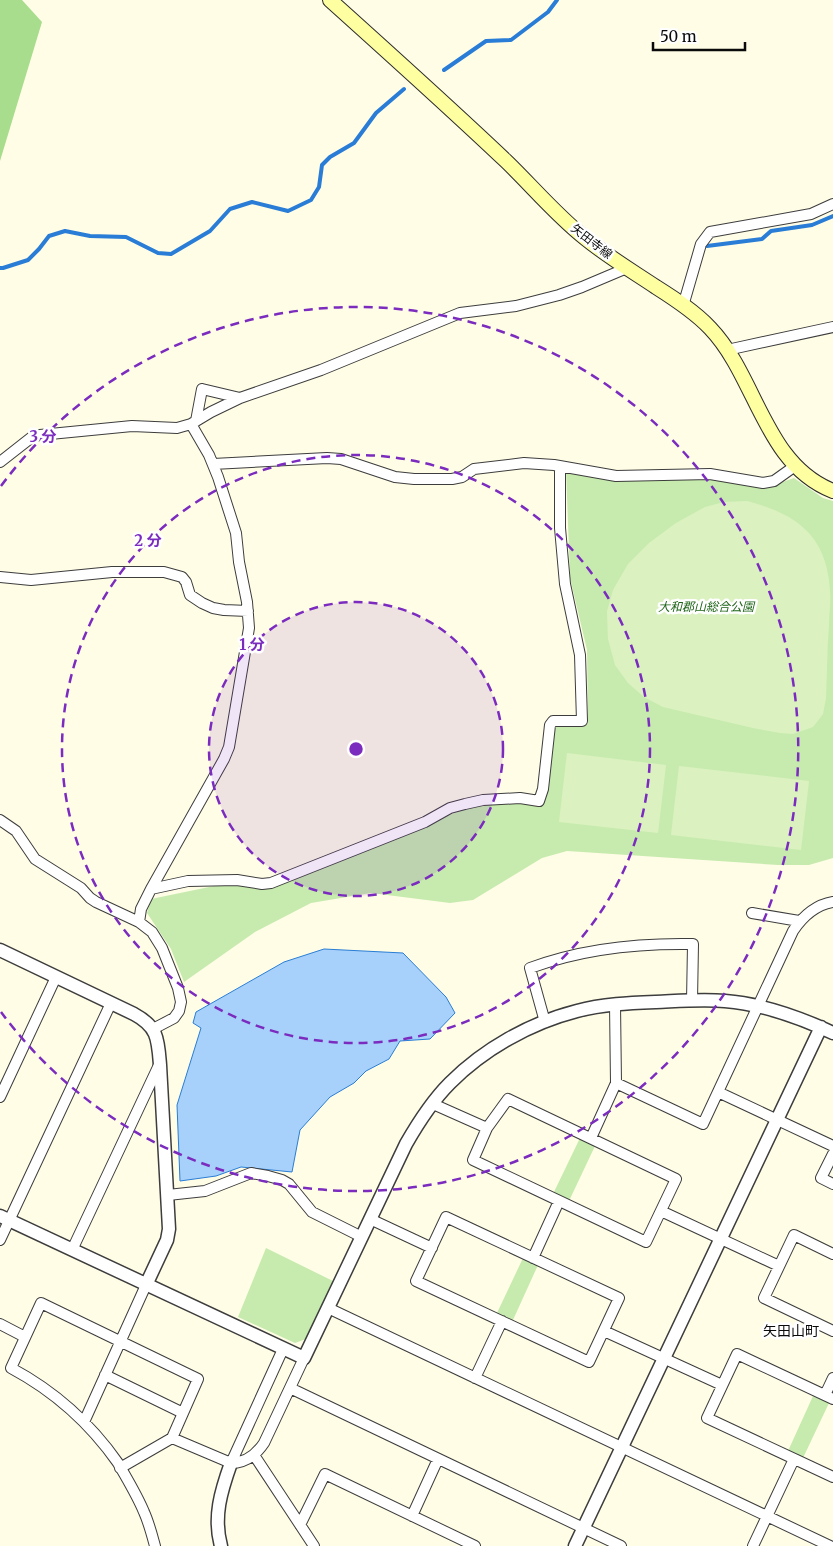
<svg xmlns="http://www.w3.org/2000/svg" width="833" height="1546" font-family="Merriweather,'Noto Sans JP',serif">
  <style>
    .green { fill: #c7ebae }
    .forest { fill: #a7dd8c }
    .pitch { fill: #dbf2c0 }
    .water { fill: #a7d1fa; stroke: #297dd6 }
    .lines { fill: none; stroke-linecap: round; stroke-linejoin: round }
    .stream { stroke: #297dd6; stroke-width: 4 }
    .minor-casing { stroke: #3d3d3d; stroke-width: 12 }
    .tertiary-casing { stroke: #3d3d3d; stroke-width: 15 }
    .secondary-casing { stroke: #2c2c2c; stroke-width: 16 }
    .minor { stroke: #fff; stroke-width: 10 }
    .tertiary { stroke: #fff; stroke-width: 12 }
    .secondary { stroke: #feffa1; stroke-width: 14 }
    .ring { fill: none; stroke: #7b2cbf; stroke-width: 2.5; stroke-dasharray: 9 6 }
    .labels { text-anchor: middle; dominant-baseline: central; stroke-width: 5; stroke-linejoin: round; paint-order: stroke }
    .street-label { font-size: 12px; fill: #0a0a0a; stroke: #fff }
    .park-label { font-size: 12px; font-style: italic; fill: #1e6417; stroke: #fff }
    .neighbourhood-label { font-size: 14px; fill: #0a0a0a; stroke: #fff }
    .centre { fill: #7b2cbf; stroke: #fff; stroke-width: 2.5 }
    .ring-label { font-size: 15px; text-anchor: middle; font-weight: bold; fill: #7b2cbf; stroke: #fff; stroke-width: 5; stroke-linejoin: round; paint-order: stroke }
  </style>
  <rect width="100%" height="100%" fill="#fffde6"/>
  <!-- green -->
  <path class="green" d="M566,470L608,480L707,479L768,487L794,478L823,498L833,501V858L809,865H778L567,851L542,858L473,900L450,903L371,893L311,903L255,932L184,982L171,949L147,913L151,899L214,886L282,883L430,822L482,803L544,800L556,724L588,723L587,650L570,578Z
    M580,1138L595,1146L569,1201L553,1194Z
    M266,1248L333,1281L306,1339L295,1343L238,1317Z
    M523,1258L538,1265L513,1320L497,1313Z
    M813,1396L829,1403L803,1458L788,1451Z"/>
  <!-- forest -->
  <path class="forest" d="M0,0H22L42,22L0,161Z"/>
  <!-- pitch -->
  <path class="pitch" d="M747,501C797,514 827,536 830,591C831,602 829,614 829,625C827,649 827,673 826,698L823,714L813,727L793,734L780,733L753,728L663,707L644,697L628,683L615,665L608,639L607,611L613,590L628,564L649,543L676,523L705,507L724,502Z
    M567,753L666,765L658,833L559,822Z
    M679,766L809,781L801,850L671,835Z"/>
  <!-- water -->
  <path class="water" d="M324,949L403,953L446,997L455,1013L430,1039L400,1041L389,1059L366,1071L354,1083L330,1097L300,1130L292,1172L241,1167L216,1176L180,1181L177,1105L201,1028L193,1023L196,1012L284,962Z"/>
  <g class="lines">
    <!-- stream -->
    <path class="stream" d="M444,70L486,41L511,40L548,12L557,0
      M707,246L762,239L771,231L812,225L833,216
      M0,268H3L28,260L39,249L49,236L65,231L90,236L126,237L158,253L171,254L210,231L230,209L252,202L288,211L311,200L319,187L322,165L330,157L354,143L376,113L404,89"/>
    <!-- minor casing -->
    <g class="minor-casing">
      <path id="minor" d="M683,306L701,244L710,232L811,214L833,204
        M727,350L833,327
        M196,421L202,389L240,398
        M0,462L32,437L40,435L132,426L177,428L191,424L211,412L240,398L321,370L460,313L516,306L559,295L582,287L627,268
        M213,464L327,458L341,459L395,477L414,479H452L462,477L474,469L524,463L554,465L616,476L710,474L763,483L774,481L795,466
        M0,577L31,580L112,572H164L182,577L186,582L190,595L202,603L213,608L224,610L248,611
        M0,820L16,831L35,859L81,888L90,898L96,902L139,922L152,932L162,948L178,988L181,1002L179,1011L174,1018L153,1029
        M151,889L188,881L237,880L262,884L271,883L425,822L450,808L465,804L483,800L520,798L539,801L543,789L550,725L553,721H582L580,655L565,584L560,528V466
        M752,913L799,921
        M139,922L141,909L151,889L224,759L229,747L249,628L247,602L239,562L236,533L218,477L209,455L191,424
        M545,1022L530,968C581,949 639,943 693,944L692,1001
        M616,1083L703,1124L793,931C803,916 815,905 833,902
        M718,1092L833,1146
        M0,1097L56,977
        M508,1099L676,1179L646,1242L473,1160L487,1128Z
        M433,1104L487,1128
        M591,1138L616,1083L615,1004
        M833,1154L821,1178L833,1184
        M168,1195L205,1191L251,1173L268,1176L282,1180L289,1184L312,1212L362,1237
        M661,1211L779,1266
        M446,1217L619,1298L589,1362L416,1281Z
        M370,1219L432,1248
        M0,1240L111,1003
        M72,1250L159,1065
        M833,1254L794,1235L764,1298L833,1331
        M533,1258L559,1201
        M328,1308L830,1546
        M0,1324L25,1337
        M604,1331L722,1385
        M105,1375L183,1413
        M475,1378L502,1321
        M290,1388L621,1546
        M825,1395L833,1378
        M833,1399L737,1354L707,1418L833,1477
        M84,1422L146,1285
        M172,1438L231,1463C246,1463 256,1455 264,1443L304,1358
        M254,1455L314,1546
        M231,1463L283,1349
        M120,1468L172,1438L198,1379L41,1303L11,1368C54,1391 90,1423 118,1463C127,1479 137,1495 144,1512C149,1523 152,1535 155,1546
        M412,1516L438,1459
        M300,1525L325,1474L475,1546
        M753,1546L794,1459"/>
    </g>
    <!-- tertiary casing -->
    <g class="tertiary-casing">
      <path id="tertiary" d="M0,950L134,1014C158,1027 158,1039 160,1065L169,1229L167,1240L146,1285
        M0,1216L304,1358L406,1144C418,1123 432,1101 450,1083C484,1049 530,1023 577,1011C603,1004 630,1003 656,1002C679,1001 702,999 725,1001C763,1004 799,1017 833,1033
        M221,1546C213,1517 221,1491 231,1463
        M575,1546L821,1027"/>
    </g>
    <!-- secondary casing -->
    <g class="secondary-casing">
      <path id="secondary" d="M330,0C389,53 448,106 506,161C532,186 556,215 585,238C607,256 632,271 656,287C675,299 695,312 710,328C757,377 764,464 833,491"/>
    </g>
    <!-- minor -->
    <use href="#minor" class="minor"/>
    <!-- tertiary -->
    <use href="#tertiary" class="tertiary"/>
    <!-- secondary -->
    <use href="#secondary" class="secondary"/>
  </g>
  <!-- distance rings -->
  <circle cx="356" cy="749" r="147" fill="#7b2cbf" fill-opacity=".12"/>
  <g class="ring">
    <circle cx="356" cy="749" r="147"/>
    <circle cx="356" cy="749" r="294"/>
    <path d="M1 486A442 442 0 1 1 1 1012"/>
  </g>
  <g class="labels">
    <!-- street labels -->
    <g class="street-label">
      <text transform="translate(592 241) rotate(38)">矢田寺線</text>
    </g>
    <!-- park labels -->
    <g class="park-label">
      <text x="706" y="606">大和郡山総合公園</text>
    </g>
    <!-- neighbourhood labels -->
    <g class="neighbourhood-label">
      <text x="791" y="1331">矢田山町</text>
    </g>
  </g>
  <circle cx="356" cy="749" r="8" class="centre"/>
  <g class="ring-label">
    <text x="43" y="442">3 分</text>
    <text x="148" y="546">2 分</text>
    <text x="252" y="650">1 分</text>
  </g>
  <!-- scale -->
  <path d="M653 42v8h92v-8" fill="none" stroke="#0a0a0a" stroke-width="2.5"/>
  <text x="660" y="42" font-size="15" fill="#0a0a0a" stroke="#ffffff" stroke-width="4" paint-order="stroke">50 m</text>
</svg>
